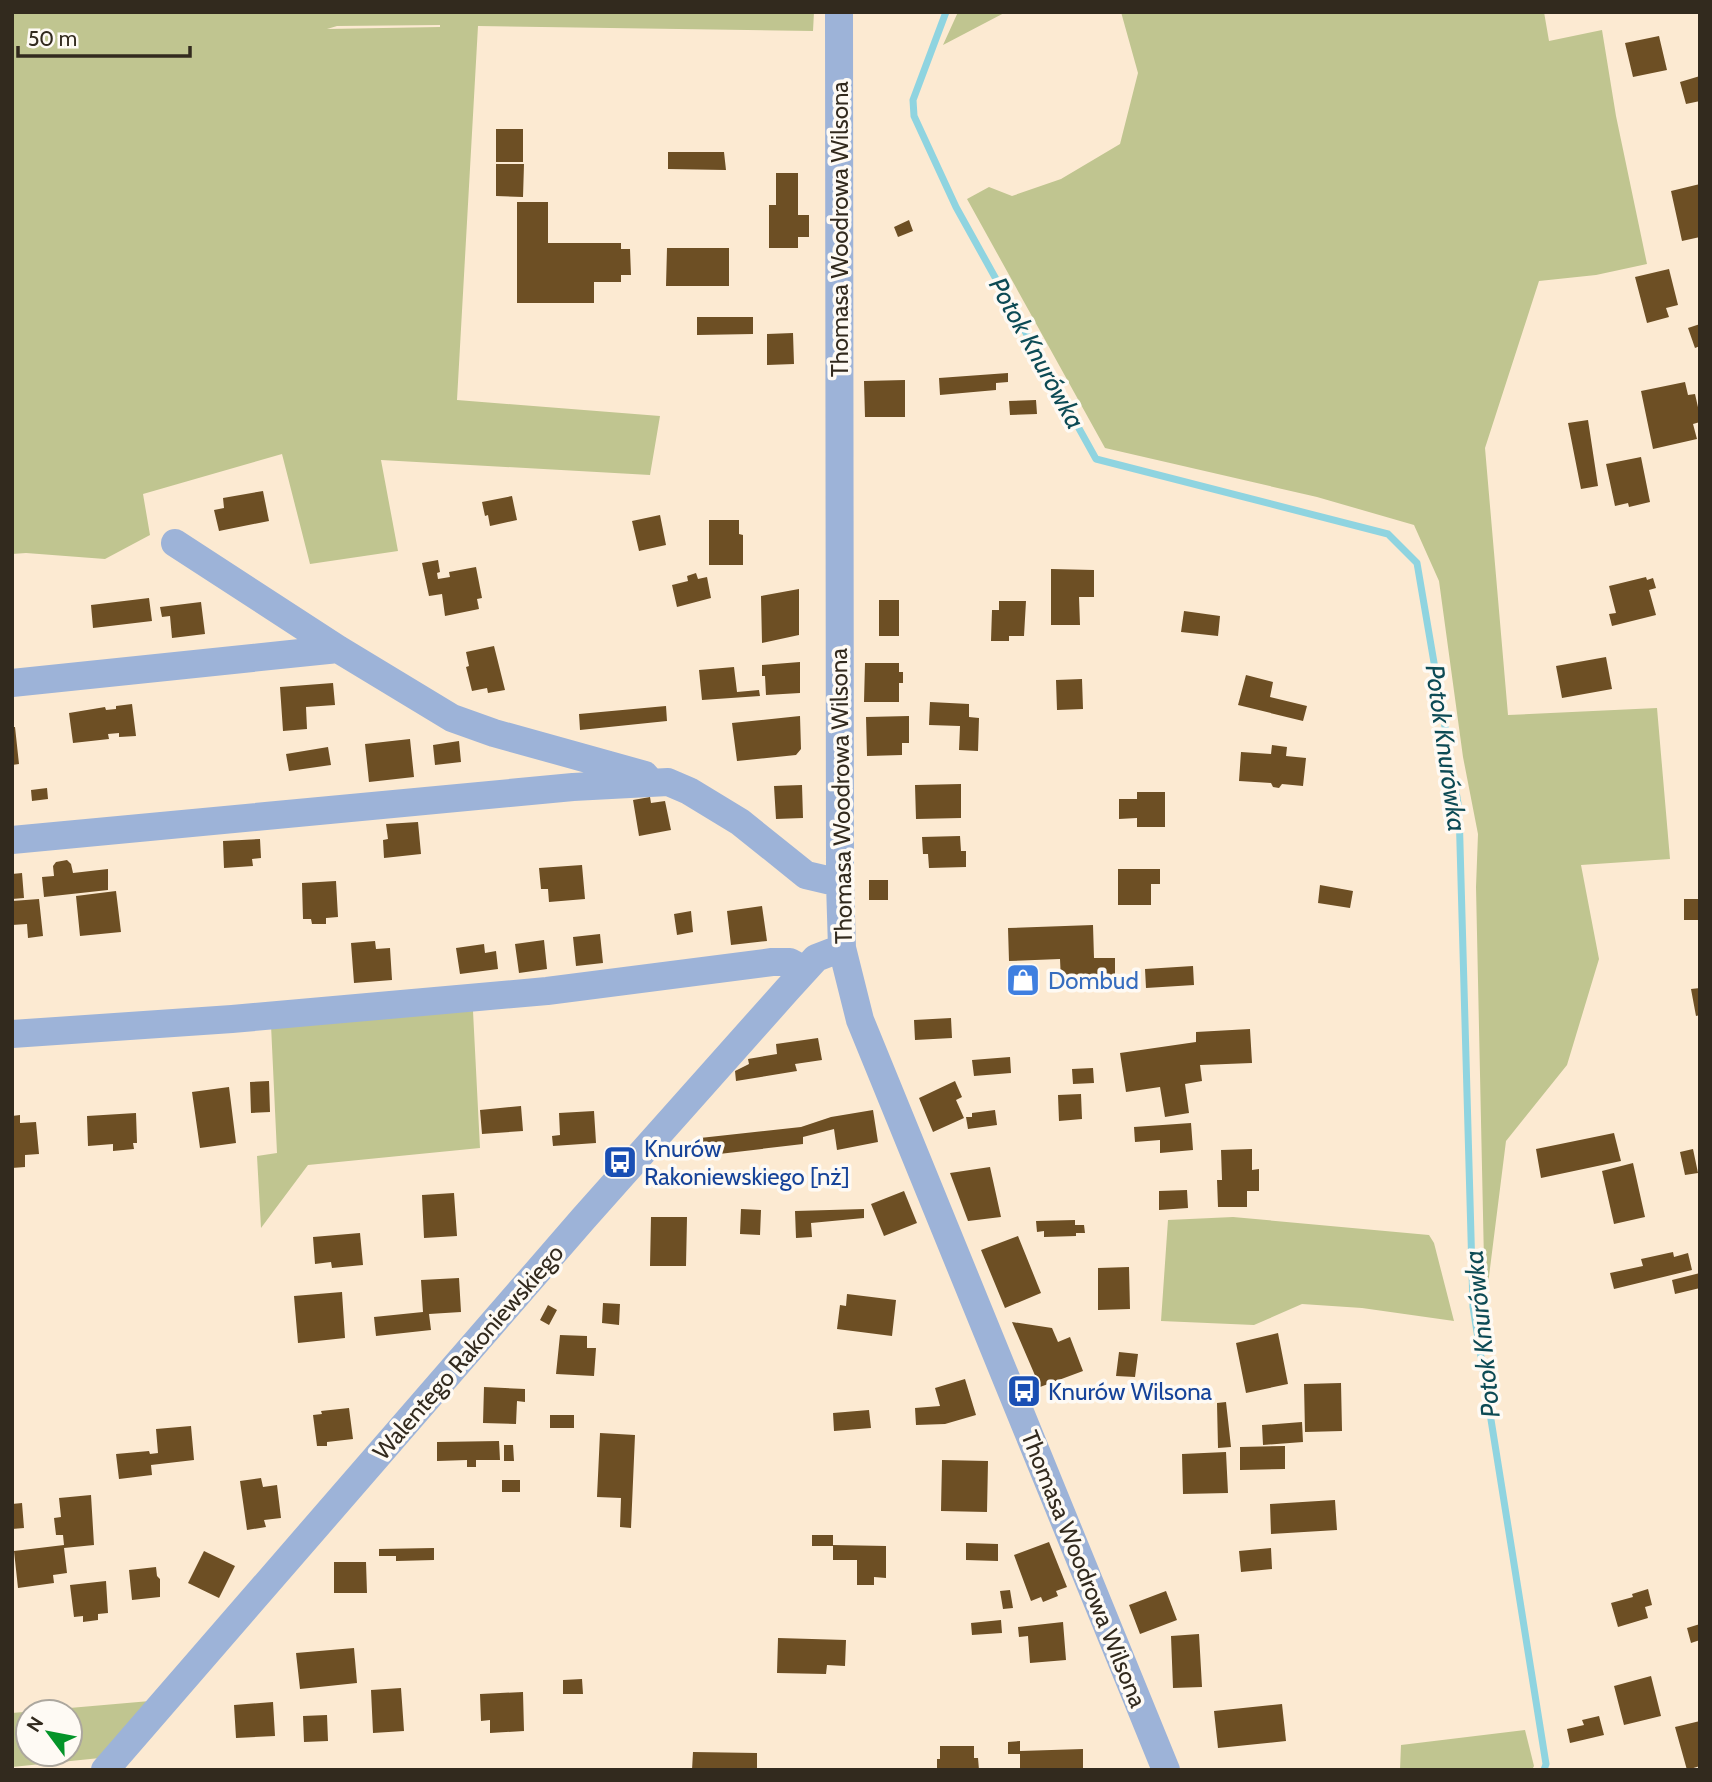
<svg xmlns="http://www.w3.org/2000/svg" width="1712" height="1782" font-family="Cabin,sans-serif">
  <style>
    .green { fill: #c0c590; fill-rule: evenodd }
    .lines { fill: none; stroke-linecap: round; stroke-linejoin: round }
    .stream { stroke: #8fd4e0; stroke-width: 7 }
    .building { fill: #6d4f24 }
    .minor { stroke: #9db3d8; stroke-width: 28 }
    .labels { text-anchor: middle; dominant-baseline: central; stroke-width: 7; stroke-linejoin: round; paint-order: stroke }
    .street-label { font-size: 24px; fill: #322a1e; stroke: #fefaf4 }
    .shop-label { font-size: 24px; fill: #366cbe; stroke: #fefaf4; text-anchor: start }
    .transit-label { font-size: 24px; fill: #164399; stroke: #fefaf4; text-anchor: start }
    .water-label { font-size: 26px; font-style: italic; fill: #0c4a54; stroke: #fefaf4 }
  </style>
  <rect width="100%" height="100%" fill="#fcead2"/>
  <!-- green -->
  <path class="green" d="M12,12H814L813,31L478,26L457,400L660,416L650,475L381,460L398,551L310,564L282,454L143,494L150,535L105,559L26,553L12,554ZM440,25V27L327,29L337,26Z
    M958,12H1006L943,45Z
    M1121,12H1544L1549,41L1602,30L1616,116L1647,264L1596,275L1539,281L1485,448L1508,715L1657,708L1670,859L1581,865L1599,959L1567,1065L1506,1141L1485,1308L1476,887L1478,834L1463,757L1439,581L1414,525L1317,497L1105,448L967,199L989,187L1012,196L1061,179L1120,144L1138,73Z
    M473,1011L480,1148L308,1165L261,1228L257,1156L277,1153L271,1025Z
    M1233,1217L1429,1235L1434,1243L1454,1321L1362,1308L1302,1304L1254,1325L1161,1321L1168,1220Z
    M150,1701L100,1758L12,1767V1713ZM28,1712H70V1754H28Z
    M1525,1730L1534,1766L1532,1770H1400L1401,1745Z"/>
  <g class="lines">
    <!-- stream -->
    <path class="stream" d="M946,12L913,100L914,116L956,207L1096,459L1388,534L1417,563L1459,809L1473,1307L1546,1764L1544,1770"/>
  </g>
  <!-- building -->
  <path class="building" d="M1659,36L1667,70L1633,77L1625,43Z
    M1700,76V101L1686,104L1680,82Z
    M496,129H523V162H496Z
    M668,152H724L726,170L668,169Z
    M496,164H524L523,197L496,196Z
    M776,173H798V215H809V237H798V248H769V205H776Z
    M1700,184V237L1682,241L1671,191Z
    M517,202H548V243H621V249H630L631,275H621V282H594V303H517Z
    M909,220L913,231L898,237L894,227Z
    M667,248H729V286H666Z
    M1669,269L1678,305L1666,308L1669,317L1647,323L1635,277Z
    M697,317H753V334L697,335Z
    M1700,324V346L1695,348L1688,328Z
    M793,333L794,364L767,365V334Z
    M1008,373V382L996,383V390L940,395L939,378Z
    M905,380V417H865L864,381Z
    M1685,382L1688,395L1695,394L1700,416V422L1693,424L1697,439L1653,449L1641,391Z
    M1036,400L1037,414L1010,415L1009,401Z
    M1588,420L1598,486L1581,489L1568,423Z
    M1641,457L1650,502L1629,507L1628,503L1615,506L1606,464Z
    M263,491L269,521L219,531L214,510L224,508L223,498Z
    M512,496L517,520L490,526L488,515L485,516L482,502Z
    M660,515L666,545L639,551L632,521Z
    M709,520H739V534L743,535V565H709Z
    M438,560L440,572L437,573L438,579L450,577L449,572L476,567L482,598L477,599L479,609L445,616L442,594L429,596L422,563Z
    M1051,569L1094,570V597H1079L1080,625H1051Z
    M696,573L698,579L707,577L711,598L677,607L672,585L688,581L687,576Z
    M1646,577L1647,580L1653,578L1656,588L1649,590L1656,615L1612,626L1609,614L1616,613L1609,586Z
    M799,589V635L762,643L761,596Z
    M149,598L152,621L93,628L91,605Z
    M879,600H899V636H879Z
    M999,601H1026L1024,636H1009V641H991L992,610H999Z
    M201,602L205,634L172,638L170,616L162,617L160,607Z
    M1184,611L1220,616L1218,636L1181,632Z
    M494,646L505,690L488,693L487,688L472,691L466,667L469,666L466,652Z
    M1606,657L1612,689L1562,698L1556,666Z
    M800,662V693L766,695L765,676H762V665Z
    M865,663H899V672H903V683H899V702H864Z
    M734,667L737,692L759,690L760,696L702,700L699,670Z
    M1246,675L1273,682L1270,697L1307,706L1303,721L1238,705Z
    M1082,679L1083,709L1057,710L1056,680Z
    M333,683L335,705L306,707L307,729L283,731L280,687Z
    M930,702L969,704V717L979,718L978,751L959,750L960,726L929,725Z
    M132,704L136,736L119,737V733L108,734L109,739L73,743L69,713L105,707L106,710L116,709V706Z
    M666,706L667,721L580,730L579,714Z
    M800,716L801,749L796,755L737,761L732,723Z
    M909,716V743H902V755L867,756L866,717Z
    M12,727H15L19,764L12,765Z
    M410,739L414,777L369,782L365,744Z
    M459,741L461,762L435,765L433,745Z
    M1272,745L1287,747L1286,756L1306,758L1303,786L1282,784L1279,788L1273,787L1271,783L1239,781L1241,752L1271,754Z
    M328,747L331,765L289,771L286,754Z
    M961,784V818L916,819L915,785Z
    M802,785L803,818L776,819L774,786Z
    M47,788L48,799L32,801L31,790Z
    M1137,792H1165V827H1137V818L1119,819V799H1137Z
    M650,797L651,803L665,801L671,830L639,836L633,800Z
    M418,822L421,854L384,858L383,840L388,839L386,824Z
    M960,836L961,851H966V867L929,868L928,854H923L922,837Z
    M260,839L261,858L252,859L253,866L224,868L223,841Z
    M67,860L71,864L73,873L108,869V890L44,897L42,877L54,876L53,866L56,862Z
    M582,865L585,899L549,902L548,889H541L539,868Z
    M1118,869H1160V884H1151V905H1118Z
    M22,873L24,898L12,899V874Z
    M869,880H888V900H869Z
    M336,881L338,917L326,918V924H312L311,919H303L302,883Z
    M1320,885L1353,891L1350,908L1318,903Z
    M116,891L121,932L80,936L76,896Z
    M39,899L43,936L28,938L27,924L12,925V901Z
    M1684,899H1700V920H1684Z
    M762,906L767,941L731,945L727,911Z
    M691,911L693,932L677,935L674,914Z
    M1093,925L1094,958H1115V979L1061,981L1060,959L1009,961L1008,928Z
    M600,934L603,963L576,966L573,937Z
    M544,940L547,969L519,973L515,944Z
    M375,941L376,949L390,948L392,980L354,983L351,943Z
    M484,944L485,953L496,951L498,969L460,974L456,948Z
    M1193,966L1194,985L1146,988L1145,969Z
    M1700,988V1015L1696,1016L1691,989Z
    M951,1018L952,1038L915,1040L914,1020Z
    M1250,1029L1252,1063L1200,1065L1202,1081L1185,1084L1189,1113L1165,1117L1160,1087L1126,1092L1120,1053L1196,1042V1032Z
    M818,1038L822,1060L795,1064L797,1071L736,1081L735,1071L749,1064L748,1059L777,1054L776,1044Z
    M1010,1057L1011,1073L974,1076L972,1060Z
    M1093,1068L1094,1083L1073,1084L1072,1069Z
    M269,1081L270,1112L251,1113L250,1082Z
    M955,1081L962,1097L956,1100L964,1118L933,1132L919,1098Z
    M229,1087L236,1143L200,1148L192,1092Z
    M1081,1094L1082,1119L1059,1121L1058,1095Z
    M521,1106L523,1131L482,1134L480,1110Z
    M873,1110L878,1142L837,1150L834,1129L803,1137V1144L702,1156L700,1138L801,1127L831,1117Z
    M995,1110L997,1125L968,1129L966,1117H972V1113Z
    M594,1111L596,1143L553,1146L552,1136L560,1135L559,1113Z
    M136,1113L137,1143H133L134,1149L113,1151V1144L88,1146L87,1116Z
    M20,1115V1123L36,1122L39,1154L25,1155V1167L12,1168V1116Z
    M1191,1123L1193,1150L1160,1153V1140L1135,1142L1134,1127Z
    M1614,1133L1621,1161L1541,1178L1536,1149Z
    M1252,1149V1170L1259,1169V1191H1247V1207H1218L1217,1180H1222L1221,1150Z
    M1693,1149L1698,1173L1685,1175L1680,1152Z
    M1633,1163L1645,1217L1614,1224L1602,1171Z
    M990,1167L1001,1217L968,1221L950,1173Z
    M1187,1190L1188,1208L1159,1210V1191Z
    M904,1191L917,1223L884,1236L871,1204Z
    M454,1193L457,1236L424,1238L422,1195Z
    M741,1209L761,1210L760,1235L740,1234Z
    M864,1209V1218L811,1223L812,1237L796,1238L795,1211Z
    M651,1217H687L686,1266H650Z
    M1075,1220V1225H1084L1085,1233H1076V1236L1044,1237V1231L1037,1232L1036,1221Z
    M360,1233L363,1265L332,1268L331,1262L315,1264L313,1237Z
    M1018,1236L1041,1293L1005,1308L981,1250Z
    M1673,1252L1674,1257L1688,1253L1692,1270L1614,1289L1610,1273L1643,1266L1641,1259Z
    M1129,1267L1130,1309L1098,1310V1268Z
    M1700,1273V1288L1675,1294L1672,1280Z
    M459,1278L461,1312L429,1314L431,1330L376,1336L374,1317L423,1312L421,1280Z
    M342,1292L345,1338L298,1343L294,1296Z
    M847,1294L896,1300L892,1336L837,1329L840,1305L846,1306Z
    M603,1303L620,1304L619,1325L602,1323Z
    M548,1305L557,1310L549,1325L540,1320Z
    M1012,1322L1052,1328L1058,1342L1070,1337L1083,1371L1040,1387Z
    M1278,1333L1288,1384L1246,1393L1236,1343Z
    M560,1335L587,1336V1348H596L594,1376L556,1374Z
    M1119,1352L1138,1354L1135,1377L1116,1376Z
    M965,1379L976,1415L945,1424L916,1425L915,1408L940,1406L935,1388Z
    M1341,1383L1342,1431L1305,1432L1304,1384Z
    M484,1387L525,1389V1402L517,1401L516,1424L483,1423Z
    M1226,1402L1231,1447L1218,1448L1217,1403Z
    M349,1408L353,1439L327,1442V1446H317L313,1415L322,1414L321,1411Z
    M869,1410L871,1428L834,1431L833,1413Z
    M550,1415H574V1428H550Z
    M1302,1422L1303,1442L1263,1445L1262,1425Z
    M191,1426L194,1460L151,1465L152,1475L119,1479L116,1454L149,1451L150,1454L158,1453L156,1429Z
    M600,1433L635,1435L631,1528L620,1527L621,1498L597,1497Z
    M499,1441L500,1460H476V1467H467V1460L437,1461V1442Z
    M504,1445H513L514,1461H504Z
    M1285,1446V1469L1240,1470V1447Z
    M1226,1452L1228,1493L1183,1494L1182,1454Z
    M942,1460L988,1461L987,1512L941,1511Z
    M261,1478L263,1487L277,1485L281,1518L264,1520L266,1527L247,1530L240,1481Z
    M502,1480H520V1492H502Z
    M91,1495L94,1545L64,1548L67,1573L53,1575L54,1583L18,1588L14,1551L64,1545L63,1535H56L54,1518L61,1517L59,1498Z
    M1335,1500L1337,1530L1271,1534L1270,1504Z
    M22,1503L24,1528L12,1529V1504Z
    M812,1535H833V1546H812Z
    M1049,1542L1067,1587L1056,1591L1058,1596L1043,1602L1041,1597L1031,1601L1014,1555Z
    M966,1543L998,1544V1561L966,1560Z
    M833,1545L886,1546V1578L874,1577V1585H857V1560H833Z
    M434,1548V1560L396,1561V1556H379V1549Z
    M1271,1548L1272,1569L1241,1572L1239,1551Z
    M204,1551L235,1566L219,1598L188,1583Z
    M334,1562H366L367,1593H334Z
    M156,1567L157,1576L160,1579V1597L132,1600L129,1570Z
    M106,1581L108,1613L98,1614V1620L83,1622V1616L74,1617L70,1585Z
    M1648,1589L1652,1605L1645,1607L1648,1618L1618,1627L1611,1603L1633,1597L1632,1594Z
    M1010,1590L1013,1608L1003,1609L1000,1591Z
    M1166,1591L1177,1620L1140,1634L1129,1605Z
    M1001,1620L1002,1633L972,1635L971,1623Z
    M1063,1622L1066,1660L1030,1663L1028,1636L1019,1637L1018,1627Z
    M1700,1624V1640L1691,1643L1687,1628Z
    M1199,1634L1202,1687L1173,1688L1171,1636Z
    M778,1638L846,1640L845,1666L827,1665L826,1674L777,1673Z
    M354,1648L357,1683L300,1689L296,1653Z
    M1651,1676L1661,1716L1624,1725L1614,1686Z
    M582,1679L583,1694H563V1680Z
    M401,1688L404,1731L373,1733L371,1690Z
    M523,1692L524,1731L490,1733V1720L481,1721L480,1694Z
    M273,1702L275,1736L236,1738L234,1705Z
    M1282,1704L1286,1741L1218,1748L1214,1711Z
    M327,1715L328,1741L304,1742L303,1716Z
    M1599,1716L1604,1735L1570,1743L1567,1729L1584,1725L1582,1720Z
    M1700,1721V1766L1687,1770L1675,1727Z
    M1020,1741V1751L1083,1749V1770H1020V1754H1008V1742Z
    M940,1746H974V1758H978L979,1770H937V1759H940Z
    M693,1752L757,1753V1770H692Z"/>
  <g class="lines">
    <!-- minor -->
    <path class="minor" d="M839,12L840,883L842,948L860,1020L1166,1770
      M175,543L338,649L452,718L494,733L645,775
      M12,683L338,649
      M12,840L573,787L668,782L689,791L740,822L806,875L840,883
      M12,1034L232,1019L547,991L772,962H790L805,970
      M105,1770L583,1219L786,991L816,958L842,948"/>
  </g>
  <!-- icons -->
  <defs>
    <g id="shop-square" transform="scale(1.75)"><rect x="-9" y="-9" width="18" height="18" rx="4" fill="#3f7fe0" stroke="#fefaf4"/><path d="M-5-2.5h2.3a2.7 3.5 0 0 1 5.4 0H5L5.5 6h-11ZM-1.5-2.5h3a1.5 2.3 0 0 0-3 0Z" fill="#fff"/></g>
    <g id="bus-square" transform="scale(1.75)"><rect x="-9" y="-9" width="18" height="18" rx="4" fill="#1a4fb4" stroke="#fefaf4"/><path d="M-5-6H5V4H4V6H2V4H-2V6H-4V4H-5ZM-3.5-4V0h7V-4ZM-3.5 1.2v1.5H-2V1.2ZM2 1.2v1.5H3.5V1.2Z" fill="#fff"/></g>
  </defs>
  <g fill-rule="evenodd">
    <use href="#shop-square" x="1023" y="980"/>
    <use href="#bus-square" x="620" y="1162"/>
    <use href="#bus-square" x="1024" y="1391"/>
  </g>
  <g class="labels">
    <!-- street labels -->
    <g class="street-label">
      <text transform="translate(839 229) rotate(-90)">Thomasa Woodrowa Wilsona</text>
      <text transform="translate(841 796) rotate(-91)">Thomasa Woodrowa Wilsona</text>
      <text transform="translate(468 1352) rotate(-49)">Walentego Rakoniewskiego</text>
      <text transform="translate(1084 1569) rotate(68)">Thomasa Woodrowa Wilsona</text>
    </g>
    <!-- shop labels -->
    <g class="shop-label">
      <text x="1048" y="980">Dombud</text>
    </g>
    <!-- transit labels -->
    <g class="transit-label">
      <text x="644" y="1148">Knurów<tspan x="644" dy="28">Rakoniewskiego [nż]</tspan></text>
      <text x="1048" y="1391">Knurów Wilsona</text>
    </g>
    <!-- water labels -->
    <g class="water-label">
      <text transform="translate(1037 353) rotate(61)">Potok Knurówka</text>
      <text transform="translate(1446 748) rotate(82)">Potok Knurówka</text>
      <text transform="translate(1482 1334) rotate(-96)">Potok Knurówka</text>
    </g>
  </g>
  <!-- border -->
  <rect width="1712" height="1782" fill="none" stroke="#322a1e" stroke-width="28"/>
  <!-- north arrow -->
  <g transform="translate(49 1733) rotate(302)"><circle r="33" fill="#fefaf4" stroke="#aca79e" stroke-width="2"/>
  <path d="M0-5L12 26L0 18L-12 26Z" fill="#049429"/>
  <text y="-10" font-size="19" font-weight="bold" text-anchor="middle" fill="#322a1e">N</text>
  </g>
  <!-- scale -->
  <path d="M18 46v10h172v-10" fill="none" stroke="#322a1e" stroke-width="3.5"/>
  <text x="28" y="46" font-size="21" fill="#322a1e" stroke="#fefaf4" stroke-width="5" paint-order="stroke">50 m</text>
</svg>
